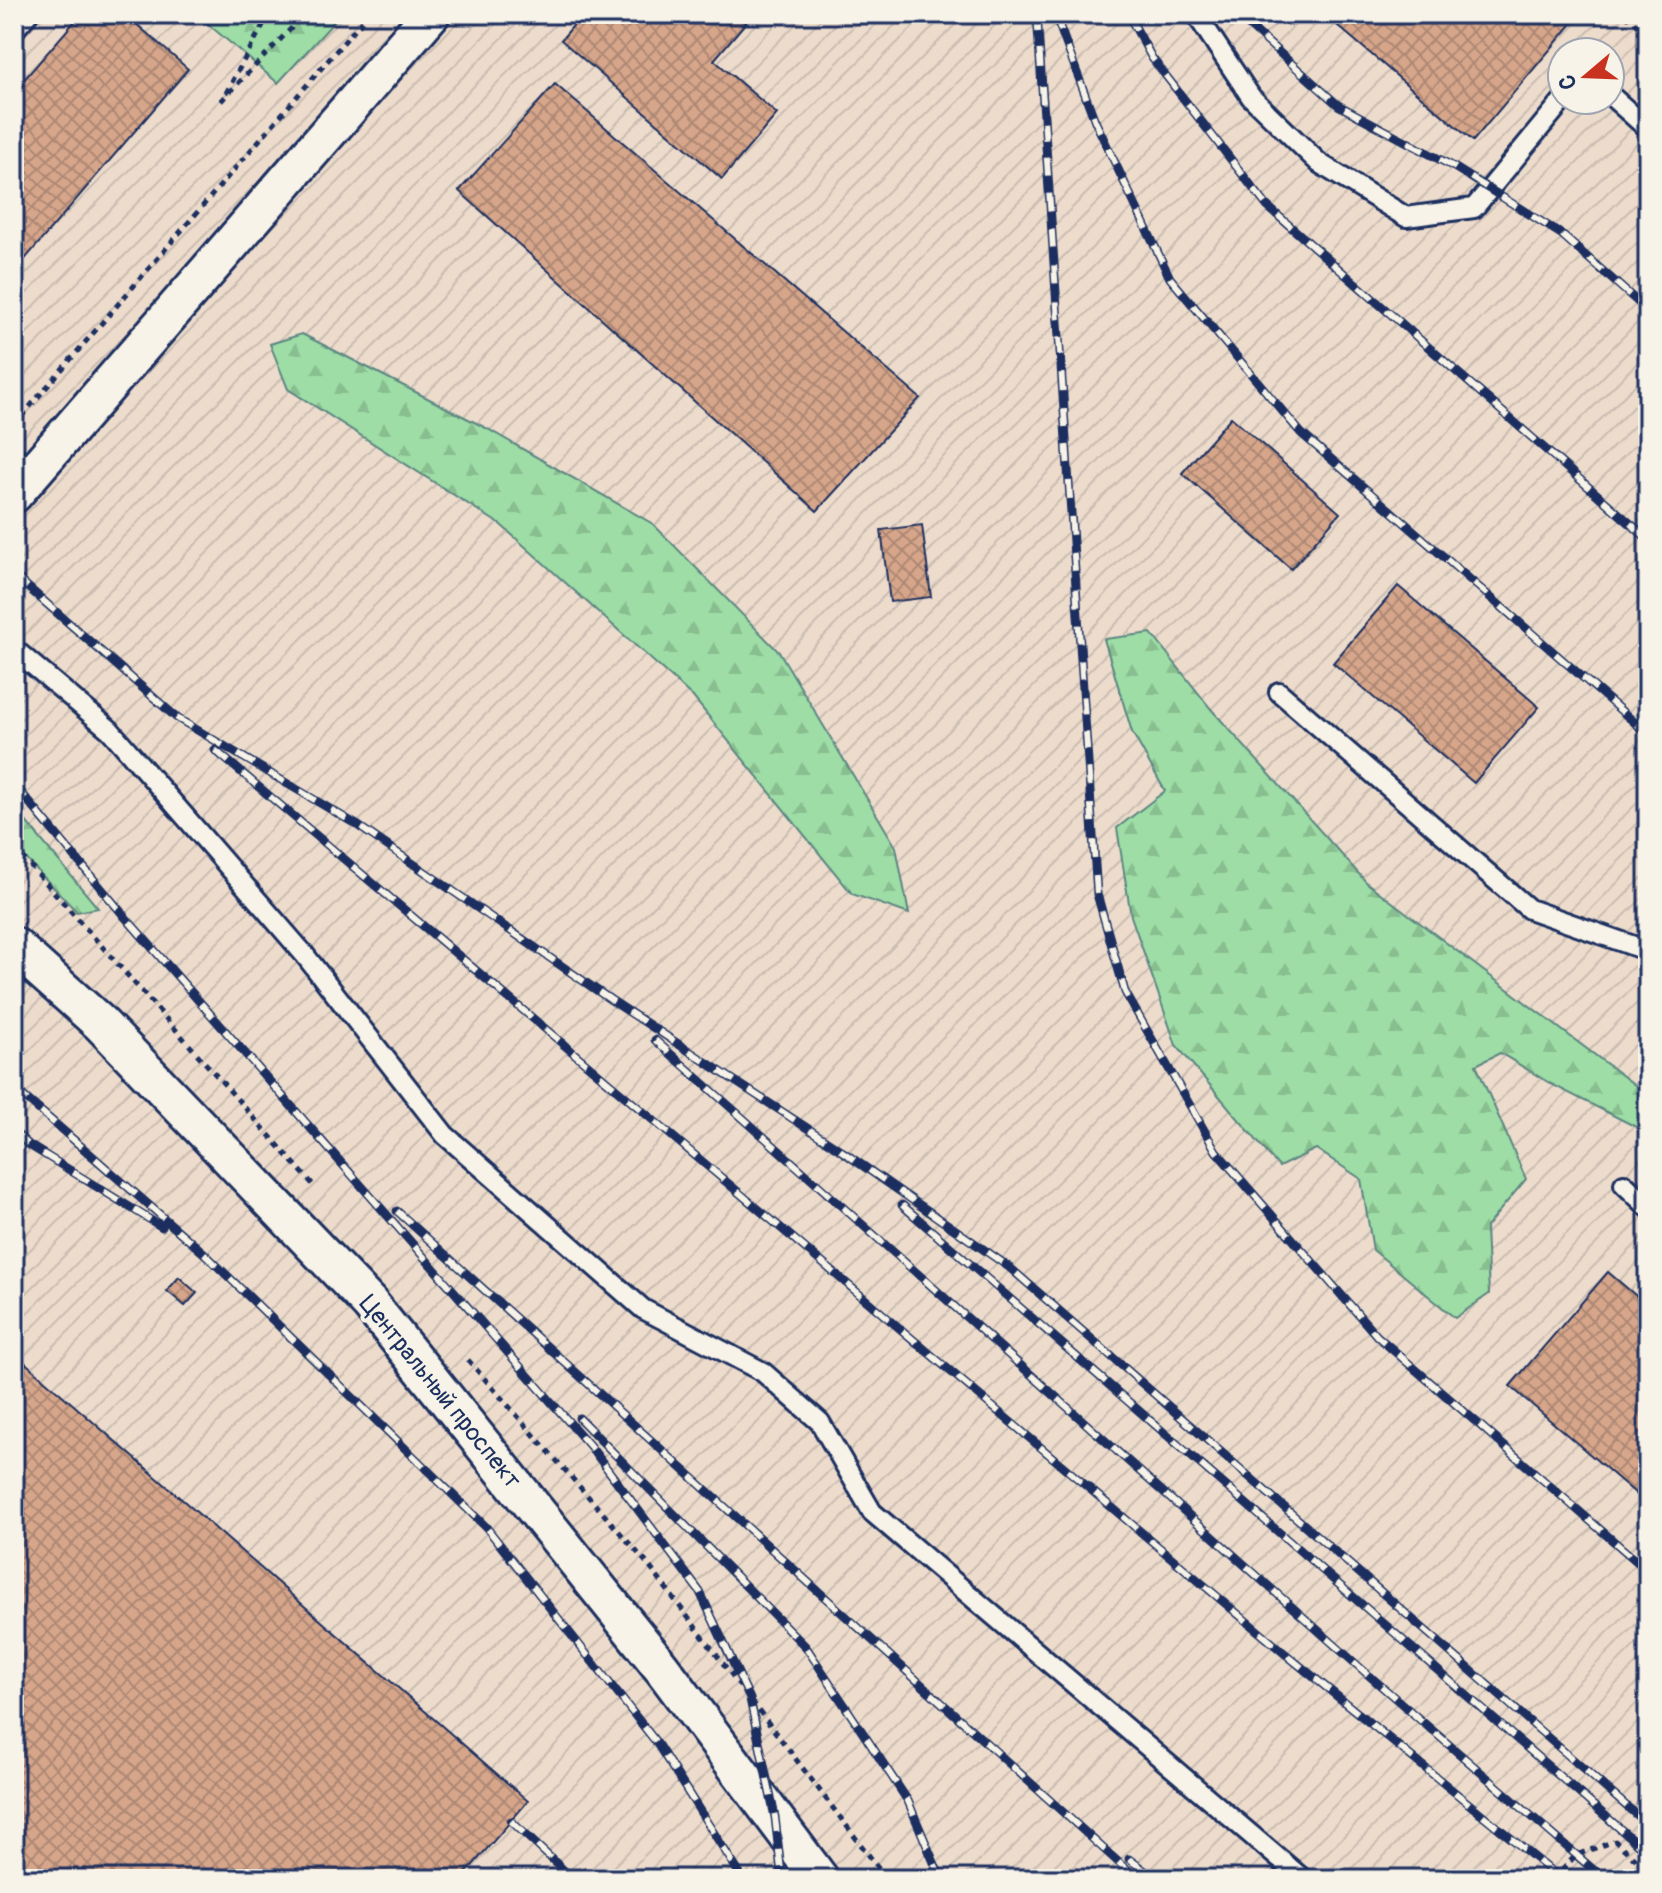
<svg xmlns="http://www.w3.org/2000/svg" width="1662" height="1893" font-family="Pangolin,sans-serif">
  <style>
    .industrial { fill: url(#industrial-furrows); fill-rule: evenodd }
    .forest { fill: url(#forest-firs); stroke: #5c8682; stroke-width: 2 }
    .building { fill: url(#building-cross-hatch); stroke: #1b2f5e; stroke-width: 2 }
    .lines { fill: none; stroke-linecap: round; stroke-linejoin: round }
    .lane-casing { stroke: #1b2f5e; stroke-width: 24 }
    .street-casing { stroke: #1b2f5e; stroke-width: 42 }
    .path { stroke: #1b2f5e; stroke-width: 5; stroke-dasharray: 6 6; stroke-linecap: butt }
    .lane { stroke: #f7f3e8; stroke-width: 18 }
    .street { stroke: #f7f3e8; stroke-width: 36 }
    .rail-casing { stroke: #1b2f5e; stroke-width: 9 }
    .rail { stroke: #f7f3e8; stroke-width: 6; stroke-dasharray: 18; stroke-linecap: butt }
    .labels { text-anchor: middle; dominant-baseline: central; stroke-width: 8; stroke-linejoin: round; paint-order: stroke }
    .street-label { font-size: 24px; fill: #1b2f5e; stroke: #f7f3e8 }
  </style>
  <defs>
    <pattern id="industrial-furrows" width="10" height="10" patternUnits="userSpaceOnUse" patternTransform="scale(2)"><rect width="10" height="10" fill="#eddccc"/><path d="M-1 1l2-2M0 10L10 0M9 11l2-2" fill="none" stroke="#cbbdb2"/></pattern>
    <pattern id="forest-firs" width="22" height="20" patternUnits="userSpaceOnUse" patternTransform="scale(2)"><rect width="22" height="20" fill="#9edda5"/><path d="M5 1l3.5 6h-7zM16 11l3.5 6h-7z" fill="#88be90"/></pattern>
    <pattern id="building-cross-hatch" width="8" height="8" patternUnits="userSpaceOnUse" patternTransform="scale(2)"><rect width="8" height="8" fill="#d7a68a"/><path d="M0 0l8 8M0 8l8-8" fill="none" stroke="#ae8874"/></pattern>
  </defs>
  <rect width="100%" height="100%" fill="#f7f3e8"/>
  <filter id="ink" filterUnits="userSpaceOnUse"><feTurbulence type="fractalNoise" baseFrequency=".0125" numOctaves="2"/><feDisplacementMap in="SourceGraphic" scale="16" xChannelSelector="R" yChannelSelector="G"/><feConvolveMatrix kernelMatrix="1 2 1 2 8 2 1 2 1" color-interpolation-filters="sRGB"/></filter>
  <g filter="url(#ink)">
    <!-- industrial -->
    <path class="industrial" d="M14,14H1648V1879H14ZM1562,52H1610V100H1562Z"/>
    <!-- forest -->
    <path class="forest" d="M196,14H341L278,83Z
      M302,334L486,428L653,524L780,653L896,847L909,914L852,894L693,697L501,525L288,389L270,344Z
      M1151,633L1211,709L1367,883L1648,1095V1133L1551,1084L1500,1053L1476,1065L1526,1179L1486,1227L1489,1294L1455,1318L1373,1250L1361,1179L1316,1149L1279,1167L1176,1045L1131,916L1117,828L1165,791L1132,732L1104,639Z
      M14,807L98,908L77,912L14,846Z"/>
    <!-- building -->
    <path class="building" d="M81,14H125L188,69L14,272V91Z
      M583,14H753L714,60L777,114L722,179L561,40Z
      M1324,14H1569L1575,20L1473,141Z
      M555,84L920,398L817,511L459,191Z
      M1231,417L1340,513L1291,569L1182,473Z
      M922,525L931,597L890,602L881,530Z
      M1398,586L1539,707L1474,783L1333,663Z
      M1608,1272L1648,1306V1504L1510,1386Z
      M179,1277L197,1293L185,1306L167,1291Z
      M14,1353L528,1801L461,1879H14Z"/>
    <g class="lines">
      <!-- lane casing -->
      <g class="lane-casing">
        <path id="lane" d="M1196,14L1251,97L1319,163L1406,217L1474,208L1563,100
          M14,30L28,14
          M1610,95L1648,129
          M14,456L33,472
          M14,649L110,730L304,954L445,1135L643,1309L763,1372L820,1422L872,1512L1303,1879
          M1279,692L1529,909L1648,951
          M1624,1184L1648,1207"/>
      </g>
      <!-- street casing -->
      <g class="street-casing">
        <path id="street" d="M14,494L431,14
          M14,946L100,1023L370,1304L662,1668L820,1879"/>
      </g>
      <!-- path -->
      <path class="path" d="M1625,14L1648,34
        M226,93L269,14
        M221,101L305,14
        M14,425L368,14
        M14,847L316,1188
        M468,1360L646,1562L887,1879
        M1554,1879L1576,1855L1615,1841L1648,1870"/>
      <!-- lane -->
      <use href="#lane" class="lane"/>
      <!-- street -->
      <use href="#street" class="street"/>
      <!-- rail casing -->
      <g class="rail-casing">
        <path id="rail" d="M1037,14L1097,894L1125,992L1216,1151L1377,1336L1648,1571
          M1055,14L1095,121L1170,278L1301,433L1648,734
          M1128,14L1152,58L1267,206L1648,539
          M1236,14L1338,105L1454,167L1561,234L1648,311
          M14,575L177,718L357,825L611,1000L833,1145L1009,1267L1648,1825
          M215,750L1283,1652L1561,1879
          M14,784L126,918L590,1446L700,1592L750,1699L775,1817L782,1879
          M655,1040L1365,1672L1604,1879
          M14,1088L205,1254L486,1527L656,1742L743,1879
          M14,1132L29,1145L162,1227
          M902,1205L1648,1853
          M397,1211L1137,1879
          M579,1418L806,1647L908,1801L941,1879
          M511,1821L573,1879
          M1129,1859L1156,1879"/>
      </g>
      <!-- rail -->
      <use href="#rail" class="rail"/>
    </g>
  </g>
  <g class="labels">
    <!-- street labels -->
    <g class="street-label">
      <text transform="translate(440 1392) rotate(51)">Центральный проспект</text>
    </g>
  </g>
  <!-- margin -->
  <rect width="1662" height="1893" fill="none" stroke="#f7f3e8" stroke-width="48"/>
  <rect x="24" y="24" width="1614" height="1845" fill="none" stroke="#1b2f5e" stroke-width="3" filter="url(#ink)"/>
  <!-- north arrow -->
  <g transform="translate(1586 76) rotate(251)"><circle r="38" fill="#f7f3e8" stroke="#9fa5b1" stroke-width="2"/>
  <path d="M0-6L14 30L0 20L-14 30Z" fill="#c8321e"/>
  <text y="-12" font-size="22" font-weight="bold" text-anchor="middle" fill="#1b2f5e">С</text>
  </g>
</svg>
